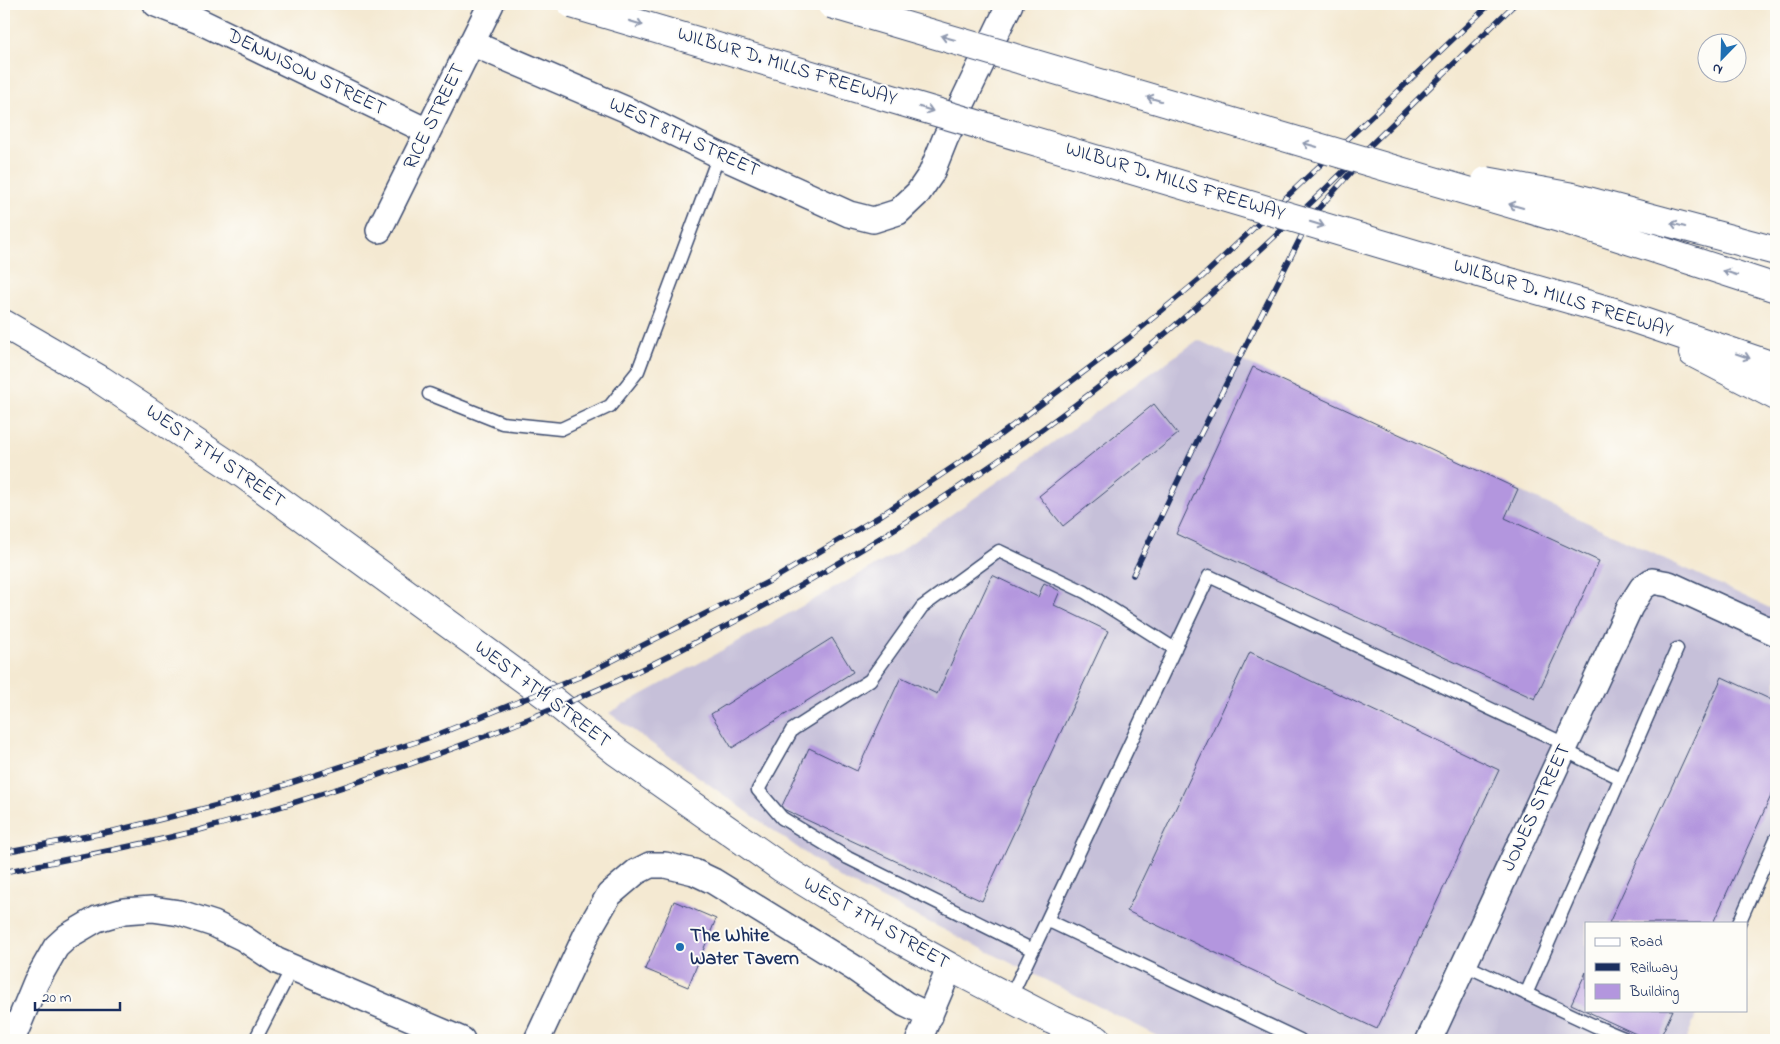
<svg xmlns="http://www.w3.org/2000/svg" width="1780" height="1044" font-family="'Indie Flower',sans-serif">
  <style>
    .industrial { fill: #c6c0d9 }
    .building { fill: #b396de }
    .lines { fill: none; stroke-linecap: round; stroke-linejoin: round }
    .lane-casing { stroke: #3c4b6f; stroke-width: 15 }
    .street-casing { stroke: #3c4b6f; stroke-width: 28 }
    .secondary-casing { stroke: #3c4b6f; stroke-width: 30 }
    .highway-casing { stroke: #3c4b6f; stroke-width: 30 }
    .lane { stroke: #fff; stroke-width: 12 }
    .street { stroke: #fff; stroke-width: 25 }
    .secondary { stroke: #fff; stroke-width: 28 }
    .highway { stroke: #fff; stroke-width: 28 }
    .rail-casing { stroke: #1b2f5e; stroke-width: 5.5 }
    .rail { stroke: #fdfcf7; stroke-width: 4; stroke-dasharray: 11; stroke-linecap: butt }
    .highway-bridge-casing { stroke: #3c4b6f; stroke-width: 30; stroke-linecap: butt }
    .highway-bridge { stroke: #fff; stroke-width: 28 }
    .oneway { stroke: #8d97ae }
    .poi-dot { fill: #1f6fb2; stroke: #fdfcf7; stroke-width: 2 }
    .labels { text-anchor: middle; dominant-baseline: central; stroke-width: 4; stroke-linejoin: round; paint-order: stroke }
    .street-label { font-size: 20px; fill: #1b2f5e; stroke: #fdfcf7 }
    .poi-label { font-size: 20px; font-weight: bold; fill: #1b2f5e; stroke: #fdfcf7; text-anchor: start }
  </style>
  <rect width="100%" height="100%" fill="#fdfcf7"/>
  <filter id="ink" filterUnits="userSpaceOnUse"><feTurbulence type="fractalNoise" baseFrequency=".02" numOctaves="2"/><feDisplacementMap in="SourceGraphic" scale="10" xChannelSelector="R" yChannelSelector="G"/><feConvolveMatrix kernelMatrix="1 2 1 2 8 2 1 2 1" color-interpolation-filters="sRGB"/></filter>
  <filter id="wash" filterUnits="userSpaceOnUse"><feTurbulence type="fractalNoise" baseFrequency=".0096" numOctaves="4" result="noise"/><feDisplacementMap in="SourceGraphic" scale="20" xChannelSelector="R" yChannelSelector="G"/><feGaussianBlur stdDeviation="1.12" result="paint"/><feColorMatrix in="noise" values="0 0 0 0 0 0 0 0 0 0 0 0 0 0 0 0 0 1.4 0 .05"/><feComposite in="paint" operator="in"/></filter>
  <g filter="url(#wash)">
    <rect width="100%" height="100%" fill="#f4e9d2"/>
    <!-- industrial -->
    <path class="industrial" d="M1198,340L1776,611V826L1735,923H1586V1010H1698L1686,1040H1166L840,878L609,713L894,555Z"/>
    <g id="blocks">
      <!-- building -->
      <path class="building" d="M1253,367L1518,489L1505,518L1599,561L1535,699L1176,534Z
        M1154,404L1178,434L1063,526L1039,496Z
        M992,575L1038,597L1044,583L1060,591L1054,605L1108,631L982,901L781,808L809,748L857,771L901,677L937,694Z
        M832,638L853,672L732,748L711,714Z
        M1250,652L1499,770L1377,1029L1127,911Z
        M1722,677L1776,702V785L1713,923H1609Z
        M674,901L716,919L688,987L645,969Z
        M1586,972V1010H1673L1659,1040H1649L1571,1004Z"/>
    </g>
  </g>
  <g filter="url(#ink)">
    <use href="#blocks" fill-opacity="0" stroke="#3c4b6f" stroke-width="1"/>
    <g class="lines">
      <!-- lane casing -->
      <g class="lane-casing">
        <path id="lane" d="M429,394L502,423L561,429L610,406L638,371L719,155
          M1564,750L1620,778
          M1047,920L1209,576L1567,745
          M1739,923L1776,839
          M1033,950L848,858L782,818L758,790L792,730L870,680L922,607L999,551L1085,592L1175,649
          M1465,965L1595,1026L1628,1040
          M1526,994L1677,649
          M1010,998L1047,920L1300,1040
          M255,1040L292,968"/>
      </g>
      <!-- street casing -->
      <g class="street-casing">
        <path id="street" d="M156,4L197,20L427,131
          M471,43L625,109L719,155L849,214L873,220L898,212L918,193L931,174L945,139L1010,4
          M379,230L491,4
          M12,1040L36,982L56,947L68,936L97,919L124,911L152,909L180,913L214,924L243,938L277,961L462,1040
          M537,1040L588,931L609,895L636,872L650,865H665L694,872L713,881L854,968L905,1004L930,1016
          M919,1040L950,967
          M1429,1040L1630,607L1642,588L1652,581L1669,584L1776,633"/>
      </g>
      <!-- secondary casing -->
      <g class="secondary-casing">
        <path id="secondary" d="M4,324L101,380L243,474L550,698L617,752L782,868L883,930L950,967L1052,1020L1097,1040"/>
      </g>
      <!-- highway casing -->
      <g class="highway-casing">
        <path id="highway" d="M1573,197L1776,251
          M1563,219L1776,288
          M1513,283L1614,312L1776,367
          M1693,353L1776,396"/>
      </g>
      <!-- lane -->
      <use href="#lane" class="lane"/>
      <!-- street -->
      <use href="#street" class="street"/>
      <!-- secondary -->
      <use href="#secondary" class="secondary"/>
      <!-- highway -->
      <use href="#highway" class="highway"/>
      <!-- rail casing -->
      <g class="rail-casing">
        <path id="rail" d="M1133,575L1193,449L1311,217L1352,171
          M4,852L114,831L242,799L434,736L584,675L770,581L880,516L996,438L1129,338L1201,278L1490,4
          M4,872C68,859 132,847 196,831C332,794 470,746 599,689C662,661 722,629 782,596C906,526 1026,446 1137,357C1271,248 1391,124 1515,4"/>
      </g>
      <!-- rail -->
      <use href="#rail" class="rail"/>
      <!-- highway-bridge casing -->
      <g class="highway-bridge-casing">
        <path id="highway-bridge" d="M572,4L1513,283
          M831,4L1563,219
          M1486,181L1573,197"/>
      </g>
      <!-- highway-bridge -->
      <use href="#highway-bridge" class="highway-bridge"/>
    </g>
    <!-- one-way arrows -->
    <defs><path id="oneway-shaft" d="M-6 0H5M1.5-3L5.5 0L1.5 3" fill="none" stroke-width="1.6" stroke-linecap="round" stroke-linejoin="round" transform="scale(1.25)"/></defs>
    <g class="oneway">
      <use href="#oneway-shaft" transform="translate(636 23) rotate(17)"/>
      <use href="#oneway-shaft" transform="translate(948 38) rotate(-164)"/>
      <use href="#oneway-shaft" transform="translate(1154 99) rotate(-164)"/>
      <use href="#oneway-shaft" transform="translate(926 109) rotate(17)"/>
      <use href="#oneway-shaft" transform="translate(1310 145) rotate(-164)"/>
      <use href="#oneway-shaft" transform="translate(1516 206) rotate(-164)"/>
      <use href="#oneway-shaft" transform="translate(1317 224) rotate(17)"/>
      <use href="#oneway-shaft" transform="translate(1678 225) rotate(-165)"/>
      <use href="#oneway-shaft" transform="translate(1730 273) rotate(-162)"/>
      <use href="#oneway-shaft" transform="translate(1743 356) rotate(19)"/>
    </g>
  </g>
  <!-- markers -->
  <circle class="poi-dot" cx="680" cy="947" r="5"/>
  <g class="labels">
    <!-- street labels -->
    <g class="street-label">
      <text transform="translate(787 67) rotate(17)">WILBUR D. MILLS FREEWAY</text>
      <text transform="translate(306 73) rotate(26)">DENNISON STREET</text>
      <text transform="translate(435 117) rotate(-64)">RICE STREET</text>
      <text transform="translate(684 138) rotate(25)">WEST 8TH STREET</text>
      <text transform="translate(1175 182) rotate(17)">WILBUR D. MILLS FREEWAY</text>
      <text transform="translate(1563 299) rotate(17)">WILBUR D. MILLS FREEWAY</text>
      <text transform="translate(215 457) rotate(35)">WEST 7TH STREET</text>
      <text transform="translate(542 695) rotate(37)">WEST 7TH STREET</text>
      <text transform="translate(1537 808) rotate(-65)">JONES STREET</text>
      <text transform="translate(876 924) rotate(30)">WEST 7TH STREET</text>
    </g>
    <!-- poi labels -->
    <g class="poi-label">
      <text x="690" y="936">The White<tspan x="690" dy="23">Water Tavern</tspan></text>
    </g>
  </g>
  <!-- margin -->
  <rect width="1780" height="1044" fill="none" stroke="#fdfcf7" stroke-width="20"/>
  <!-- legend -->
  <rect x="1585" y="922" width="162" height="90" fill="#fdfcf7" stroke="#a3aaba"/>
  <rect x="1595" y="938" width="25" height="8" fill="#ffffff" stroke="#a3aaba"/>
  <text x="1630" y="946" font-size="15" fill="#1b2f5e">Road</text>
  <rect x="1595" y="963" width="25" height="8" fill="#1b2f5e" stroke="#a3aaba"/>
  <text x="1630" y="972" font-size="15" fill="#1b2f5e">Railway</text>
  <rect x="1595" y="984" width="25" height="15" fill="#b396de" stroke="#a3aaba"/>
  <text x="1630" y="996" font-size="15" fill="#1b2f5e">Building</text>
  <!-- north arrow -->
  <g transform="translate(1722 58) rotate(203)"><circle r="24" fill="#fdfcf7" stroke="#a3aaba"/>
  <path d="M0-4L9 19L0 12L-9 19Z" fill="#1f6fb2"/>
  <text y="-8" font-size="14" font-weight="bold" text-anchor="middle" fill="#1b2f5e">N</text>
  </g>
  <!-- scale -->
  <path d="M35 1002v8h85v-8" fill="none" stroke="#1b2f5e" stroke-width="2.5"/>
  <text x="42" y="1002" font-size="15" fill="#1b2f5e" stroke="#fdfcf7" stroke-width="4" paint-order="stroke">20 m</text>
</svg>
